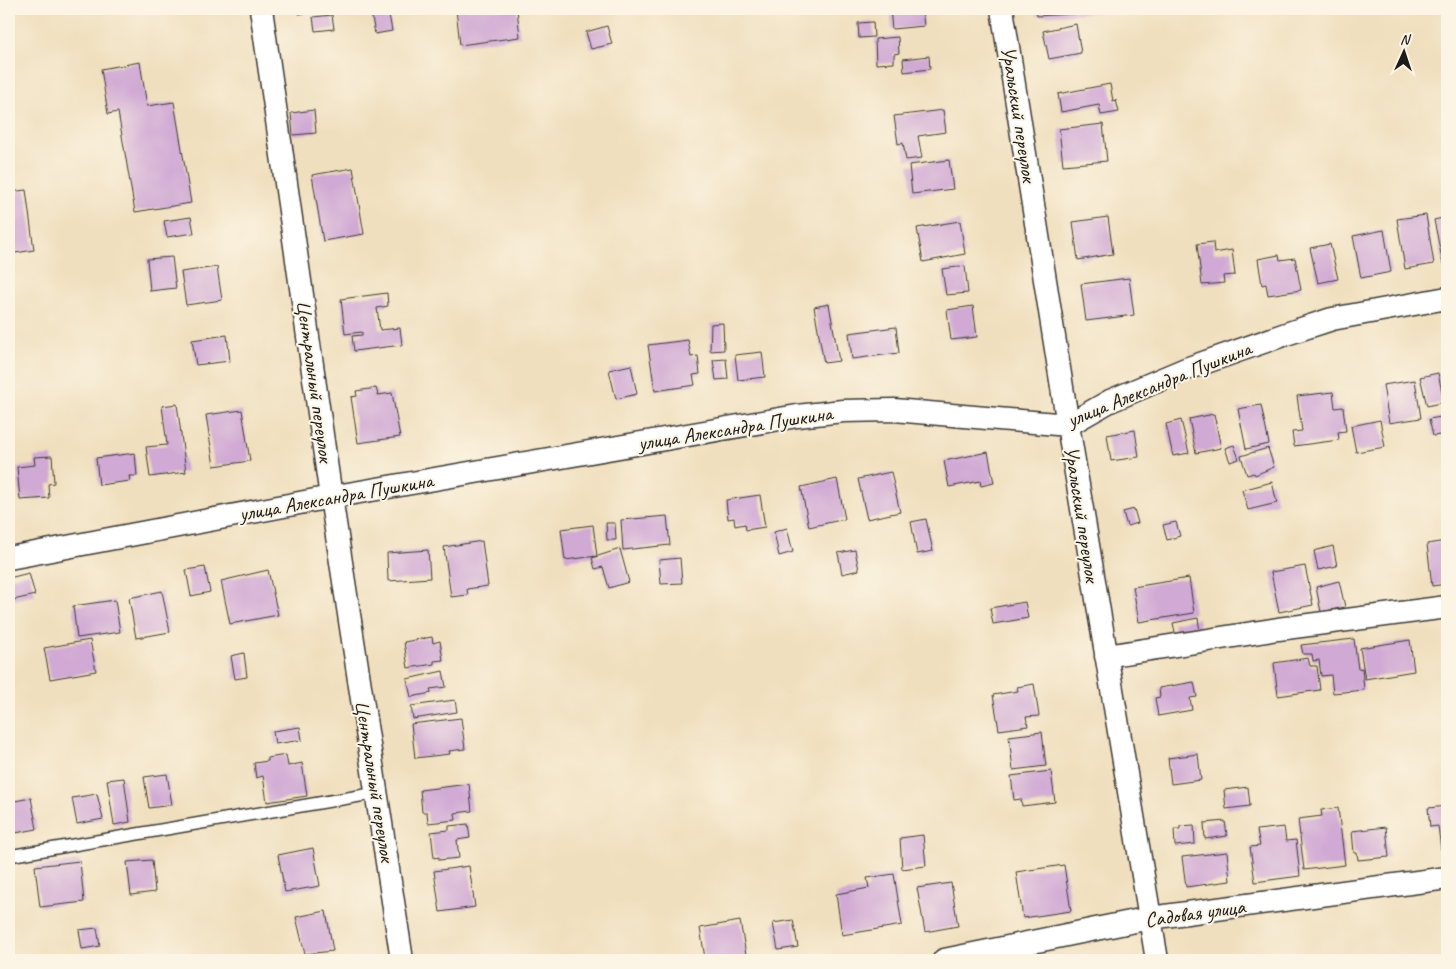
<svg xmlns="http://www.w3.org/2000/svg" width="1456" height="969" font-family="Caveat,sans-serif">
  <style>
    .building { fill: #d0a9d4 }
    .lines { fill: none; stroke-linecap: round; stroke-linejoin: round }
    .service-casing { stroke: #3c3934; stroke-width: 14 }
    .minor-casing { stroke: #3c3934; stroke-width: 25 }
    .service { stroke: #fff; stroke-width: 11 }
    .minor { stroke: #fff; stroke-width: 22 }
    .labels { text-anchor: middle; dominant-baseline: central; stroke-width: 4; stroke-linejoin: round; paint-order: stroke }
    .street-label { font-size: 21px; fill: #1c1c1c; stroke: #fcf5e5 }
  </style>
  <rect width="100%" height="100%" fill="#fcf5e5"/>
  <filter id="ink" filterUnits="userSpaceOnUse"><feTurbulence type="fractalNoise" baseFrequency=".02" numOctaves="2"/><feDisplacementMap in="SourceGraphic" scale="10" xChannelSelector="R" yChannelSelector="G"/><feConvolveMatrix kernelMatrix="1 2 1 2 8 2 1 2 1" color-interpolation-filters="sRGB"/></filter>
  <filter id="wash" filterUnits="userSpaceOnUse"><feTurbulence type="fractalNoise" baseFrequency=".0096" numOctaves="4" result="noise"/><feDisplacementMap in="SourceGraphic" scale="20" xChannelSelector="R" yChannelSelector="G"/><feGaussianBlur stdDeviation="1.12" result="paint"/><feColorMatrix in="noise" values="0 0 0 0 0 0 0 0 0 0 0 0 0 0 0 0 0 1.4 0 .05"/><feComposite in="paint" operator="in"/></filter>
  <g filter="url(#wash)">
    <rect width="100%" height="100%" fill="#f0dfbe"/>
    <g id="blocks">
      <!-- building -->
      <path class="building" d="M298,9H323V10L299,14Z
        M388,9L392,31L375,34L371,12Z
        M456,9H517L520,37L460,45Z
        M890,9H922L924,26L892,29Z
        M1036,9H1104L1105,12L1037,16Z
        M332,15L334,29L315,31L313,17Z
        M873,22L874,37L859,38L858,23Z
        M1076,24L1081,53L1049,59L1043,31Z
        M607,26L612,44L591,49L586,32Z
        M898,37L899,53L894,54V63L876,64L875,39Z
        M929,56L930,69L904,72L903,59Z
        M140,62L147,106L174,102L191,203L135,212L118,112L108,114L101,69Z
        M1110,84L1113,101L1116,100L1119,112L1101,115L1099,105L1061,112L1058,94Z
        M314,110L316,133L293,135L291,113Z
        M943,110L946,132L918,136L922,158L906,160L903,143L898,144L894,116Z
        M1103,124L1107,161L1063,165L1059,129Z
        M949,160L953,189L912,194L909,165Z
        M353,168L364,234L323,241L312,175Z
        M26,190L34,250L9,254V192Z
        M1426,215L1434,264L1405,269L1397,219Z
        M191,217L194,233L167,237L164,221Z
        M1108,217L1113,254L1078,260L1073,222Z
        M1447,217V263L1443,264L1434,220Z
        M960,221L965,254L923,262L917,228Z
        M1384,230L1391,272L1361,278L1353,236Z
        M1213,242L1214,253L1232,250L1235,275L1223,276L1224,283L1202,285L1197,244Z
        M1330,244L1338,279L1318,283L1310,248Z
        M1279,255L1280,260L1295,258L1301,290L1268,295L1266,284L1262,285L1258,259Z
        M172,257L176,288L150,291L147,259Z
        M965,266L968,293L946,295L942,269Z
        M217,267L222,300L186,305L181,272Z
        M1129,278L1134,315L1086,321L1081,284Z
        M387,293L388,306L377,308L380,330L400,328L402,345L354,351L352,336L362,335V332L345,334L341,299Z
        M829,304L839,361L824,363L814,307Z
        M973,306L977,337L951,340L947,310Z
        M723,323L724,350L710,351L711,324Z
        M896,327L899,353L852,359L849,333Z
        M227,335L230,361L196,365L192,340Z
        M688,340L691,357L698,356L700,374L693,375L695,385L655,391L648,345Z
        M762,352L765,377L738,380L735,355Z
        M726,359L728,379L716,380L713,360Z
        M631,365L637,394L616,399L609,370Z
        M1438,373L1444,402L1427,406L1420,377Z
        M1415,380L1421,418L1389,423L1383,385Z
        M376,388L378,395L392,393L400,437L358,443L351,397L357,396L356,391Z
        M1333,392L1335,408L1343,407L1346,431L1338,432L1339,440L1294,446L1292,432L1302,431L1297,396Z
        M177,404L186,472L150,477L146,447L167,445L162,406Z
        M1261,405L1269,444L1246,449L1238,409Z
        M242,410L250,461L214,466L206,415Z
        M1214,414L1221,448L1196,453L1189,419Z
        M1447,416V434L1433,436L1429,419Z
        M1181,420L1189,453L1173,456L1166,424Z
        M1380,420L1385,447L1356,452L1351,426Z
        M1135,430L1139,457L1111,461L1107,435Z
        M1234,445L1239,459L1230,462L1225,448Z
        M1268,448L1274,467L1255,475L1254,473L1247,475L1241,456Z
        M988,452L994,483L981,486L980,481L949,487L944,461Z
        M135,453L137,476H129L130,481L99,485L96,458Z
        M52,456L54,483L48,484L49,498L20,500L17,467L35,465L34,457Z
        M891,472L900,512L867,519L858,479Z
        M837,479L845,519L809,527L801,487Z
        M1272,482L1277,503L1248,510L1242,490Z
        M760,495L765,527L746,530L745,524L735,526L734,518L728,519L726,500Z
        M1134,509L1138,523L1127,526L1123,512Z
        M667,516L670,545L623,550L621,520Z
        M926,519L933,551L917,554L911,522Z
        M1176,522L1180,536L1167,540L1163,525Z
        M606,523H615L616,540H607Z
        M593,525L597,556L565,560L561,529Z
        M787,528L793,552L779,556L774,532Z
        M1447,531V584L1432,586L1427,544L1446,541L1445,532Z
        M482,541L488,586L467,589L468,595L451,597L444,547Z
        M1333,546L1337,566L1318,570L1314,551Z
        M620,549L629,582L609,588L603,567L595,569L592,558Z
        M428,550L430,578L388,581L387,553Z
        M855,550L859,570L842,574L838,553Z
        M680,558L682,583L661,584L659,560Z
        M1305,566L1313,605L1279,612L1271,572Z
        M205,567L210,592L191,596L186,570Z
        M268,570L278,615L230,624L221,581Z
        M29,573L35,595L9,601V578Z
        M1189,578L1194,613L1139,622L1133,587Z
        M1339,581L1345,607L1321,612L1316,587Z
        M162,591L170,632L136,638L129,598Z
        M115,600L120,632L77,638L73,606Z
        M1025,602L1028,618L993,624L990,608Z
        M1198,618L1200,632L1176,637L1173,623Z
        M432,637L433,643L440,641L443,660L434,661V664L408,668L404,642Z
        M1354,639L1358,669L1362,668L1364,690L1333,693L1331,675L1321,676L1319,660L1313,661L1312,654H1303L1301,645Z
        M90,640L96,671L50,679L44,648Z
        M1410,640L1414,671L1365,679L1360,648Z
        M244,653L247,677L235,679L231,656Z
        M1308,658L1310,666H1317L1320,690L1278,696L1274,663Z
        M443,671L446,687L430,689L431,693L411,697L407,679Z
        M1194,682L1197,697L1190,698L1192,710L1158,716L1155,698L1160,697L1159,688Z
        M1034,684L1039,716L1026,717L1028,726L999,730L993,695L1018,691L1017,687Z
        M455,700L457,712L413,719L411,706Z
        M461,718L465,749L449,751L450,754L415,758L411,724Z
        M300,727L302,740L275,744L273,731Z
        M1042,732L1046,766L1013,770L1009,736Z
        M1198,754L1201,780L1171,784L1168,758Z
        M286,755L288,766L302,763L307,796L267,802L263,776L256,778L254,763L268,761V758Z
        M1051,771L1055,802L1022,806L1021,799L1014,800L1011,776Z
        M167,774L172,805L149,808L144,777Z
        M124,778L130,822L114,825L107,780Z
        M469,784L472,811L455,813L456,820L428,823L427,812H422L420,790Z
        M1248,787L1250,806L1226,809L1224,790Z
        M97,794L103,819L77,824L72,798Z
        M31,798L37,829L10,834L9,802Z
        M1447,806V849L1441,850L1438,826L1430,827L1428,808Z
        M1338,808L1345,865L1304,870L1298,819L1322,816L1321,810Z
        M1225,821L1227,836L1205,839L1204,823Z
        M468,824L470,838L457,840L459,858L439,860V857L434,858L431,832L449,830V826Z
        M1194,825L1195,844L1175,846L1174,829H1180V826Z
        M1284,827L1286,841L1296,840L1300,876L1255,882L1250,847L1260,846L1257,830Z
        M1386,827L1389,857L1358,860L1357,853H1354L1352,831Z
        M923,835L926,866L902,869L900,838Z
        M313,848L320,886L285,892L278,855Z
        M1227,852L1230,881L1186,887L1182,857Z
        M152,860L155,892L131,895L127,862Z
        M80,861L84,902L40,907L35,866Z
        M1064,865L1071,911L1023,918L1016,872Z
        M469,866L475,907L440,912L434,871Z
        M894,874L902,925L842,935L836,894L869,888L867,878Z
        M951,883L958,926L925,932L917,888Z
        M326,911L333,951L305,954L296,917Z
        M793,920L798,947L778,950L773,923Z
        M740,921L747,960H711L710,957L705,958L700,928Z
        M97,928L100,946L82,949L79,930Z"/>
    </g>
  </g>
  <g filter="url(#ink)">
    <use href="#blocks" fill-opacity="0" stroke="#3c3934" stroke-width="1"/>
    <g class="lines">
      <!-- service casing -->
      <g class="service-casing">
        <path id="service" d="M9,856L377,793"/>
      </g>
      <!-- minor casing -->
      <g class="minor-casing">
        <path id="minor" d="M261,9L331,497L402,960
          M1002,9L1068,425L1157,960
          M9,558L331,497L797,416L843,411L894,410L1068,425L1110,401L1186,369L1286,334L1332,319L1447,298
          M1106,656L1278,629L1447,607
          M944,960L1150,918L1447,878"/>
      </g>
      <!-- service -->
      <use href="#service" class="service"/>
      <!-- minor -->
      <use href="#minor" class="minor"/>
    </g>
  </g>
  <g class="labels">
    <!-- street labels -->
    <g class="street-label">
      <text transform="translate(1019 114) rotate(81)">Уральский переулок</text>
      <text transform="translate(315 381) rotate(82)">Центральный переулок</text>
      <text transform="translate(1159 384) rotate(-22)">улица Александра Пушкина</text>
      <text transform="translate(735 428) rotate(-9)">улица Александра Пушкина</text>
      <text transform="translate(336 497) rotate(-10)">улица Александра Пушкина</text>
      <text transform="translate(1082 514) rotate(81)">Уральский переулок</text>
      <text transform="translate(375 781) rotate(81)">Центральный переулок</text>
      <text transform="translate(1195 913) rotate(-8)">Садовая улица</text>
    </g>
  </g>
  <!-- margin -->
  <rect width="1456" height="969" fill="none" stroke="#fcf5e5" stroke-width="30"/>
  <!-- north arrow -->
  <g transform="translate(1404 52) rotate(3)" stroke="#fcf5e5" stroke-width="4" paint-order="stroke">
  <path d="M0-4L9 19L0 12L-9 19Z" fill="#1c1c1c"/>
  <text y="-8" font-size="14" font-weight="bold" text-anchor="middle" fill="#1c1c1c">N</text>
  </g>
</svg>
